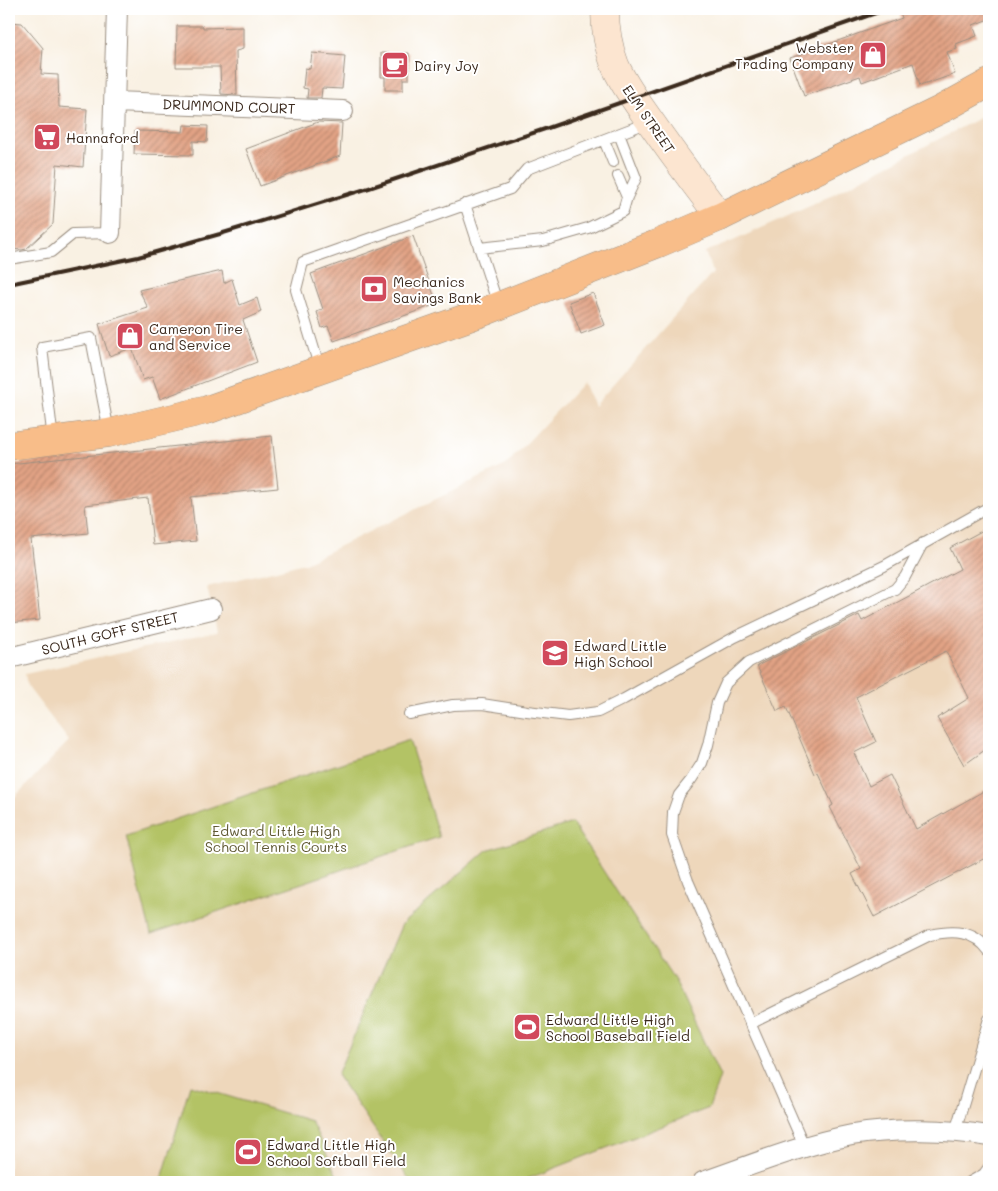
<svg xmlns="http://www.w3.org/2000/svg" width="998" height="1191" font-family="Mali,sans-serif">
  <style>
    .built { fill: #eed7bb }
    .park { fill: #b3c365; stroke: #777642 }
    .building { fill: url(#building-hatch) }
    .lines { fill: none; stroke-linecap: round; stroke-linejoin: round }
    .service-casing { stroke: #9a8e80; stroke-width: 12 }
    .minor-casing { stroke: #9a8e80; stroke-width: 22 }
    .secondary-casing { stroke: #9a8e80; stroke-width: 29 }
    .trunk-casing { stroke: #9a8e80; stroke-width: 29 }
    .service { stroke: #fff; stroke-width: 10 }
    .minor { stroke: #fff; stroke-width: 20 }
    .secondary { stroke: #fce5d0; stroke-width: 28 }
    .trunk { stroke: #f8bd89; stroke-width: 28 }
    .rail { stroke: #3b2a1e; stroke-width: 4 }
    .labels { text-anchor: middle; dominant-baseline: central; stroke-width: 4; stroke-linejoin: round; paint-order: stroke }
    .poi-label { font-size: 14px; fill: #3b2a1e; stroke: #fff; text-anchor: start }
    .street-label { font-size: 14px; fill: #3b2a1e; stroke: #fff }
    .park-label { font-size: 14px; fill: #5f5833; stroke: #fff }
  </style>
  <defs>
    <pattern id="building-hatch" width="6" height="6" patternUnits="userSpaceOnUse" patternTransform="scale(1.25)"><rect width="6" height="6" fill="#e2a385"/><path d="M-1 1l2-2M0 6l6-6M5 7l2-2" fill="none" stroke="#b8856c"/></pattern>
  </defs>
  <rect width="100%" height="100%" fill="#fff"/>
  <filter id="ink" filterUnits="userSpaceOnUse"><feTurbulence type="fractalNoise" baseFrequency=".02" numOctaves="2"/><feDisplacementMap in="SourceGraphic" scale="10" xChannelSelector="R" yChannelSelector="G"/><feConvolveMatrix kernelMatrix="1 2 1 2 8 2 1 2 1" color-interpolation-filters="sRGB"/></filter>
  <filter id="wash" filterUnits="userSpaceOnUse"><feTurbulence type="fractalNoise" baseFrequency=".0096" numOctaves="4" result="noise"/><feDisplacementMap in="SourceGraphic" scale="20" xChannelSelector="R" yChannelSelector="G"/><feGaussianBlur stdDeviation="1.12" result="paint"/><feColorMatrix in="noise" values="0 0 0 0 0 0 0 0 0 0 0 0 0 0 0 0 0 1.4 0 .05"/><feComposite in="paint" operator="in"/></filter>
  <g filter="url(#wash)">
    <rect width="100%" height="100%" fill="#f9f1e3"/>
    <!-- built -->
    <path class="built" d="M989,113V1182H9V803L69,741L27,686L25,674L217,632L207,587L305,563L506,465L584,382L594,406L713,273L705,252L731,242L810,206Z"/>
    <!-- park -->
    <path class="park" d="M409,740L439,837L151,934L126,836Z
      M572,823L674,979L720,1076L709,1108L519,1182H411L337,1075L402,924L487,850Z
      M190,1085L311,1121L340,1182H161Z"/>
    <g id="blocks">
      <!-- building -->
      <path class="building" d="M909,9H989V19L973,25L977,36L956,44L957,49L947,52L955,74L920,86L913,63L862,82L860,76L804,96L790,58L902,18L900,12Z
        M9,22L22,23L43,48L41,74L58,75L59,107L87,109L83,167L57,164L53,224L26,249L22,250L9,249Z
        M177,26H203V28L243,27V49L236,51L237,95L221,94L220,67H176Z
        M312,53L345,56L342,89L322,88L321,98H307L308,89L303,88L305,68L310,69Z
        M381,53H409V79H403V90H385V77H381Z
        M318,122L342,123L340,156L260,186L246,149Z
        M184,125L208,126L207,142L193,141V155L134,154L135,131L183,132Z
        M413,236L437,304L334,341L328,326L322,328L317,312L323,309L311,274Z
        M222,271L224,283L232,279L240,305L257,298L261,312L243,320L257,362L160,399L152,377L143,380L132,348L109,356L99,324L148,308L139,290Z
        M593,293L605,325L581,334L569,302Z
        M272,436L278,488L191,497L196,541L153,545L148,498L85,505L88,533L31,539L40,620L9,623V464Z
        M989,527V747L964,765L937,718L969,698L946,651L856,697L876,742L854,753L869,786L890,775L916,829L989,788V856L874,917L852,874L861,869L830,807L833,805L818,773L815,774L786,707L777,711L757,666L859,615L862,621L960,569L950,548Z"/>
    </g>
  </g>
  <g filter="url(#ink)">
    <use href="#blocks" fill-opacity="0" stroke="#9a8e80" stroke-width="1"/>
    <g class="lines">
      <!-- service casing -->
      <g class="service-casing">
        <path id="service" d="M604,140L613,162
          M618,176L627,197
          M465,204L498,305
          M479,248L543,241L588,228L623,211L627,197L636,178L619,134
          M9,259L51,252L73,234L110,233
          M320,369L296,290L303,262L510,189L527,169L649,122
          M53,440L42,347L91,338L109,432
          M409,714L453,705L482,704L527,711L568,716L598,712L624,699L735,637L884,566L989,507
          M750,1024L930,935C953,930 974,930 989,951
          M955,1132L989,1019
          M805,1148L688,881L672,835L673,812L679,795L691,780L702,763L708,745L717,703L726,683L749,662L895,589L905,577L923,543
          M970,1182L984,1174L989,1167"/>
      </g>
      <!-- minor casing -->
      <g class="minor-casing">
        <path id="minor" d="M115,102L343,111
          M110,233L117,9
          M9,658L211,609
          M703,1182C752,1165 801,1145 852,1135C894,1128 947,1129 989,1136"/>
      </g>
      <!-- secondary casing -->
      <g class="secondary-casing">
        <path id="secondary" d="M605,9C605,28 608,47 615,65C624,86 639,105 652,124C674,156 697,186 720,217"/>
      </g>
      <!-- trunk casing -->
      <g class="trunk-casing">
        <path id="trunk" d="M9,446L109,433L207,410L486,311L659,243L720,217L942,109L989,83"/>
      </g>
      <!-- service -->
      <use href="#service" class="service"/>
      <!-- minor -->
      <use href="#minor" class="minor"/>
      <!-- secondary -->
      <use href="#secondary" class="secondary"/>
      <!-- trunk -->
      <use href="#trunk" class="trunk"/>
      <!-- rail -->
      <path class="rail" d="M9,284L138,257L220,234L369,188L545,129L887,9"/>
    </g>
  </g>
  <!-- icons -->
  <defs>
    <g id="shop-square" transform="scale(1.4375)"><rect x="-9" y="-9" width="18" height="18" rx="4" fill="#d1495b" stroke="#fff"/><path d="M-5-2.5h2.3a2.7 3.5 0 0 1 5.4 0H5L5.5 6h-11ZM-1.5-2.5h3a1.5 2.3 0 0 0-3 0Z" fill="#fff"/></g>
    <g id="cafe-square" transform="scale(1.4375)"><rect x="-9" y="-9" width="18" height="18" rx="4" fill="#d1495b" stroke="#fff"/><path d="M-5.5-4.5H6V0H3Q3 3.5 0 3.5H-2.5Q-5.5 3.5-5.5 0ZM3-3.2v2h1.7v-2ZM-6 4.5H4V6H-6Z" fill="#fff"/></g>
    <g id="supermarket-square" transform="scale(1.4375)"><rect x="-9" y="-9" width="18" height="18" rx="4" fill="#d1495b" stroke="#fff"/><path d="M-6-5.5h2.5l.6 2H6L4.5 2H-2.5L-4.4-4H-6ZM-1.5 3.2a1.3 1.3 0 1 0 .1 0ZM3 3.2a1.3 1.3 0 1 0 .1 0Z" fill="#fff"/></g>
    <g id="bank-square" transform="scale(1.4375)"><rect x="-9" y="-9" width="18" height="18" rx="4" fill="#d1495b" stroke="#fff"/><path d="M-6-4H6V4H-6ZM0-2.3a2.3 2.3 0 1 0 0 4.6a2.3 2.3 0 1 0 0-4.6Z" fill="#fff"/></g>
    <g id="school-square" transform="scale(1.4375)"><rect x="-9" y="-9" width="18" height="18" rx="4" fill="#d1495b" stroke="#fff"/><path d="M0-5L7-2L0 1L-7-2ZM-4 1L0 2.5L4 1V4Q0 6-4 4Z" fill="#fff"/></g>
    <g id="stadium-square" transform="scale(1.4375)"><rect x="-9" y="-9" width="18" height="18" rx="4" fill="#d1495b" stroke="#fff"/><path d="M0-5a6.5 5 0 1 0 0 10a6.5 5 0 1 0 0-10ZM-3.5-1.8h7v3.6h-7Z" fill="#fff"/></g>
  </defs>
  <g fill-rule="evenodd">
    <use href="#shop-square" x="873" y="55"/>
    <use href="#cafe-square" x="395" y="65"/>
    <use href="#supermarket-square" x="47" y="137"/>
    <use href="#bank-square" x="374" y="289"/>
    <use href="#shop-square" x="130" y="336"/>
    <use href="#school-square" x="555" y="653"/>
    <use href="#stadium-square" x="527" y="1027"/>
    <use href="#stadium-square" x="248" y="1152"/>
  </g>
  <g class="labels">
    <!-- poi labels -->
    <g class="poi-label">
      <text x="854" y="47" text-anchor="end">Webster<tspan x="854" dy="16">Trading Company</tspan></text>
      <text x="414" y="65">Dairy Joy</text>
      <text x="66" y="137">Hannaford</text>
      <text x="393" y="281">Mechanics<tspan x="393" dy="16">Savings Bank</tspan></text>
      <text x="149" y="328">Cameron Tire<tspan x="149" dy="16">and Service</tspan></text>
      <text x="574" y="645">Edward Little<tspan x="574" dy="16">High School</tspan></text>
      <text x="546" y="1019">Edward Little High<tspan x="546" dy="16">School Baseball Field</tspan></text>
      <text x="267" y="1144">Edward Little High<tspan x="267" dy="16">School Softball Field</tspan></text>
    </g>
    <!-- street labels -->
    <g class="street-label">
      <text transform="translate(229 106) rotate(2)">DRUMMOND COURT</text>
      <text transform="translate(649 119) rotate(55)">ELM STREET</text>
      <text transform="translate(110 633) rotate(-14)">SOUTH GOFF STREET</text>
    </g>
    <!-- park labels -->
    <g class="park-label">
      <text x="276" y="830">Edward Little High<tspan x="276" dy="16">School Tennis Courts</tspan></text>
    </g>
  </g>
  <!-- margin -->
  <rect width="998" height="1191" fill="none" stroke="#fff" stroke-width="30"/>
</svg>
